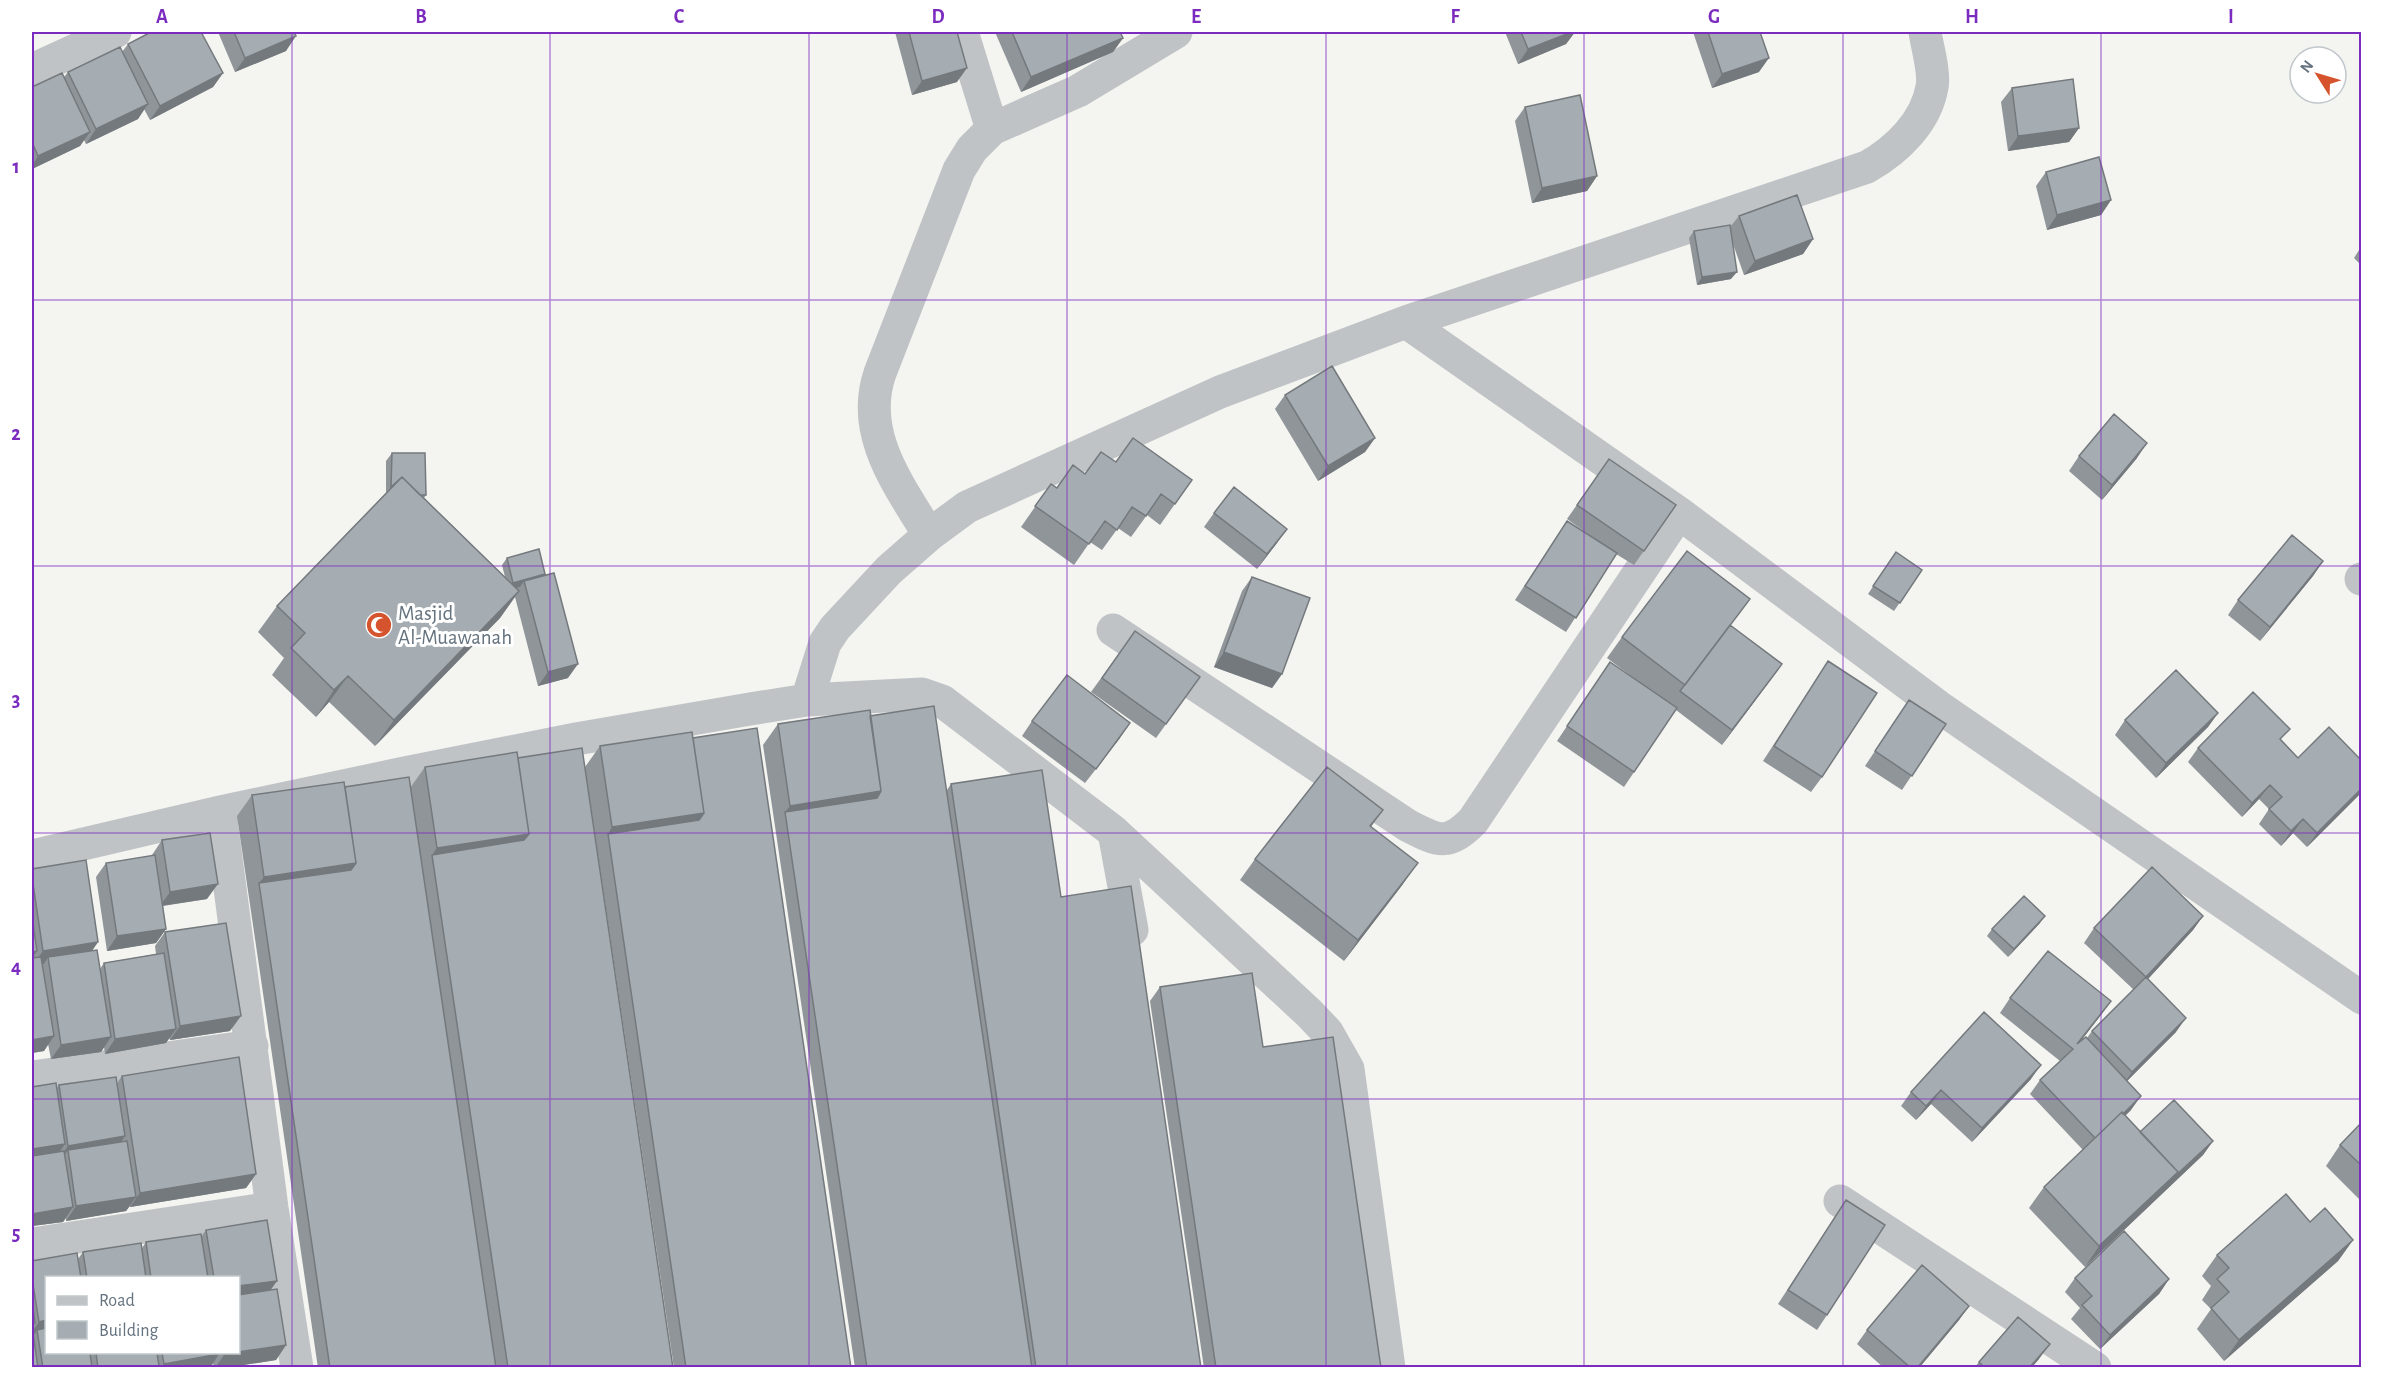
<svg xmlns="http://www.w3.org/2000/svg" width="2393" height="1399" font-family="'Alegreya Sans',sans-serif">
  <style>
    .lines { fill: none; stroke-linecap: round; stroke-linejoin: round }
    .minor { stroke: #bfc3c6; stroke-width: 33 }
    .wall { fill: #8f9599; fill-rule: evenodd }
    .shaded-wall { fill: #74797d }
    .building { fill: #a6adb2; stroke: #74797d; stroke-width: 1.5 }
    .grid { fill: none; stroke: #7b2cbf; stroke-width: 1.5; stroke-opacity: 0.55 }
    .labels { text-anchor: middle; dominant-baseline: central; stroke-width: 6; stroke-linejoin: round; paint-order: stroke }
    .poi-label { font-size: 21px; fill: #65737f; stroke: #fff; text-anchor: start }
    .neatline { fill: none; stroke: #7b2cbf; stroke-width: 2 }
    .grid-label { font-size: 20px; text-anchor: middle; font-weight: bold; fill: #7b2cbf }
  </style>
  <rect width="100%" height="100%" fill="#f4f4f0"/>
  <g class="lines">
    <!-- minor -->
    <path class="minor" d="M962,32L992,129
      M32,70L115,32
      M1406,322L1679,513L1939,707L2362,998
      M929,535C899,485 859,434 880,373L959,170L972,149L992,129L1078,91L1176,32
      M2361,579H2362
      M1113,630L1407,825C1438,841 1447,847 1473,821L1679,513
      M807,700L825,643L835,628L889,570L929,535L967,507L1220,392L1406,322L1867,167C1897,150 1926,122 1932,87C1935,73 1927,46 1925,32
      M220,812L272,1208L297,1368
      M1114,832L1132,930
      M32,856L220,812L400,774L576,739L750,709L807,700L922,694L942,701L1114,832L1309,1013L1327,1032L1348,1069L1389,1368
      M32,1077L252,1046
      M1840,1201L2095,1368
      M32,1244L272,1208"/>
  </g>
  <!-- wall -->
  <path class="wall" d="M218,32H294L286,51L235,72Z
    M895,32H957V82L912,95Z
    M995,32H1120L1123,38L1113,52L1021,92Z
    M1505,32H1575L1566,44L1518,64Z
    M1693,32H1760L1759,72L1712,88Z
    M128,44L223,73L213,87L150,120L144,109L138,119L86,144L84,140L80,146L32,169V87L64,77L68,72L122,52Z
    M2012,88L2079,128L2069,142L2008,151L2001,102Z
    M1525,107L1597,176L1587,191L1532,203L1515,121Z
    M2046,172L2111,200L2101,215L2047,230L2036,186Z
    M1739,216L1813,239L1803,254L1744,275L1732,241L1731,279L1697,285L1689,238L1694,231L1730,227Z
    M2361,247V265L2354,258Z
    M1285,395L1375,438L1365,452L1318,481L1275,409Z
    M392,453L426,495L424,498L505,577L502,565L507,558L545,574L544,576L568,678L538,686L515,597L500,618L375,746L329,702L316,717L272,675L284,658L258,632L277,606L386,493V461Z
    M2079,456L2137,458L2102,500L2069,471Z
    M1609,459L1676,505L1634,565L1616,554L1566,632L1515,600L1567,521L1601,543L1567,519Z
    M1116,462L1192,480L1160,525L1147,515L1131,537L1118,528L1102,550L1090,542L1074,565L1021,527L1051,484L1057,488L1085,474Z
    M1214,513L1277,543L1257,569L1204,527Z
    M1896,552L1922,570L1894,611L1868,594Z
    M2323,561L2313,576L2260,641L2228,615L2238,600Z
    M1252,577L1282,674L1272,688L1214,667L1242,591Z
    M1731,625L1772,678L1722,745L1676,710L1624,787L1557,741L1610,662L1635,679L1607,658L1622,637Z
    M1135,631L1200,677L1156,738L1091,692Z
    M1828,661L1822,777L1811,792L1763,761Z
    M1909,700L1946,724L1902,790L1865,766Z
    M2218,713L2208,727L2156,778L2115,735L2125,720Z
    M870,716L947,790L951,784L1061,897L1201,1368H855L763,745L778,724Z
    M1032,721L1120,738L1085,783L1022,736Z
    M693,738L851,1368H674L585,767L600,746Z
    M2282,741L2298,758L2361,793L2307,847L2293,833L2281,846L2259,824L2269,809L2259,799L2242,817L2188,762L2198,748Z
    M518,758L673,1368H318L237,816L252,795L345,787L410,788L425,767Z
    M1383,810L1371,827L1403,884L1344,961L1240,880L1255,859Z
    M162,840L207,899L163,906L166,929L156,943L107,951L96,877L106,863L153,856L152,855Z
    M32,869L98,942L92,951L100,969L104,963L156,954L155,946L165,932L230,1031L170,1040L169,1038L166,1043L105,1054L104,1047L101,1052L51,1059L48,1044L44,1051L32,1053Z
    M2203,916L2193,930L2148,979L2176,1032L2127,1081L2131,1110L2125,1116L2140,1132L2213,1141L2203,1155L2085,1267L2029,1208L2044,1187L2083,1150L2030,1094L2040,1080L2060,1061L2000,1013L2010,998L2101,1015L2080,1041L2087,1038L2092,1031L2134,990L2084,943L2094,928Z
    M2040,923L2008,957L1987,936L1992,929Z
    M1160,987L1263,1047L1381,1368H1204L1150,1001Z
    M122,1076L256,1174L246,1188L130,1207V1206L126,1211L66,1221V1218L63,1222L32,1226V1087L57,1088L59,1085L117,1083Z
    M2031,1079L1972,1142L1931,1104L1916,1120L1901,1106L1911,1092Z
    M2361,1123V1201L2326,1166L2340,1145Z
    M1846,1200L1827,1315L1817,1330L1778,1304Z
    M2310,1222L2353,1240L2338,1261L2224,1361L2197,1329L2211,1309L2202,1300L2211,1286L2202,1276L2217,1255Z
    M206,1230L277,1281L270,1290L286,1345L276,1360L224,1368H214L213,1363L210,1368H32V1261L78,1259L83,1252L142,1248L146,1242L201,1237ZM46,1278H238V1353H46Z
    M2075,1278L2169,1279L2159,1294L2100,1349L2071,1319L2080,1308L2065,1292Z
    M1969,1306L1959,1320L1919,1368H1884L1857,1344L1867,1330Z
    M2039,1359L2031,1368H1974L1979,1362Z"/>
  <!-- shaded-wall -->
  <path class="shaded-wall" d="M1572,32H1575L1566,44L1518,64L1528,49Z
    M296,36L286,51L235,72L245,58Z
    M1123,38L1113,52L1021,92L1031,77Z
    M1769,58L1759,72L1712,88L1722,74Z
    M967,68L957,82L912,95L922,81Z
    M223,73L213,87L150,120L160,106Z
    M148,104L138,119L86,144L96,129Z
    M2079,128L2069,142L2008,151L2018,136Z
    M90,132L80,146L32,169V166L38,156Z
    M1597,176L1587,191L1532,203L1542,188Z
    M2111,200L2101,215L2047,230L2057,215Z
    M1813,239L1803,254L1744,275L1755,261Z
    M1737,272L1731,279L1697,285L1702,277Z
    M1375,438L1365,452L1318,481L1328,466Z
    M2147,443L2137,458L2102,500L2112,485Z
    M1287,529L1277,543L1257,569L1267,554Z
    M2323,561L2313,576L2260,641L2270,627Z
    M545,574L540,582L524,581L520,587L508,590L513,583Z
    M519,591L500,618L375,746L394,720Z
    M1224,652L1282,674L1272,688L1214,667Z
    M578,664L568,678L538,686L548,672Z
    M1782,664L1772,678L1722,745L1732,730Z
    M348,676L329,702L316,717L334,690Z
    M2218,713L2208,727L2156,778L2166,763Z
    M1130,723L1120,738L1085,783L1096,769Z
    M2270,785L2259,799L2242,817L2252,803Z
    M2361,789V793L2307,847L2317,833Z
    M881,791L867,812H785L790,806Z
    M704,813L689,834H608L612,827Z
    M2303,819L2293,833L2281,846L2291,831Z
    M529,834L514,855H432L437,848Z
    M356,863L341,884L259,883L264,877Z
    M1418,863L1403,884L1344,961L1358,940Z
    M218,884L207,899L160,906L170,892Z
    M2045,916L2040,923L2008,957L2014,949Z
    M2203,916L2193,930L2136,992L2146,977Z
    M166,929L156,943L107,951L117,936Z
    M98,942L88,956L48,957L44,964L33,965L43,951Z
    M37,951L32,958V952Z
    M2111,1001L2101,1015L2067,1059L2077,1044Z
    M241,1016L230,1031L170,1040L180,1026Z
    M2186,1018L2176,1032L2122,1086L2132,1072Z
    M176,1029L166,1043L105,1054L115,1039Z
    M54,1036L44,1051L32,1053V1040Z
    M111,1037L101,1052L51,1059L61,1045Z
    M2041,1065L2031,1079L1972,1142L1982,1128Z
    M1941,1090L1931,1104L1916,1120L1926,1106Z
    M2141,1096L2131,1110L2086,1153L2096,1139Z
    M125,1136L115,1151L68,1150L61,1160H58L68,1146Z
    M2213,1141L2203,1155L2085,1267L2099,1246L2178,1172Z
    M65,1144L55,1159L32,1162V1149Z
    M256,1174L246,1188L130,1207L140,1193Z
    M136,1197L126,1211L66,1221L76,1206Z
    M73,1207L63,1222L32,1226V1214Z
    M2353,1240L2338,1261L2224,1361L2239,1340Z
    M2169,1279L2159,1294L2100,1349L2110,1335Z
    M277,1281L267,1295L238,1299V1286Z
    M1969,1306L1959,1320L1919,1368H1917Z
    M46,1320V1333L37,1330L34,1335H32V1332L39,1322Z
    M2050,1344L2039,1359L2031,1368H2029Z
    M286,1345L276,1360L224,1368H215L224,1355Z
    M219,1354L210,1368H161L164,1364Z"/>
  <!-- building -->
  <path class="building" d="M151,32H201L223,73L160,106L128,44Z
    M234,32H294L296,36L245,58Z
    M909,32H957L967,68L922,81Z
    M1012,32H1120L1123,38L1031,77Z
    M1521,32H1572L1528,49Z
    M1708,32H1760L1769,58L1722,74Z
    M120,47L148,104L96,129L68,72Z
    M62,73L90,132L38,156L32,142V87Z
    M2073,79L2079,128L2018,136L2012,88Z
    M1580,95L1597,176L1542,188L1525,107Z
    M2099,157L2111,200L2057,215L2046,172Z
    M1797,195L1813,239L1755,261L1739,216Z
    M1730,225L1737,272L1702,277L1694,231Z
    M1332,366L1375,438L1328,466L1285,395Z
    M2114,414L2147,443L2112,485L2079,456Z
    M1133,438L1192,480L1175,504L1161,494L1146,516L1132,507L1117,530L1105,521L1089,544L1035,506L1051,484L1057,488L1073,465L1085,474L1101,452L1116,462Z
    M392,453H425L426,495H420L402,477L391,487Z
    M1609,459L1676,505L1644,551L1577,505Z
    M402,477L519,591L394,720L348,676L334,690L291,648L305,633L277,606Z
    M1234,487L1287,529L1267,554L1214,513Z
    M1567,521L1617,553L1576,618L1525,586Z
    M2292,535L2323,561L2270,627L2238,600Z
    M539,549L545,574L513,583L507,558Z
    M1687,551L1750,599L1685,685L1622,637Z
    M1896,552L1922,570L1900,603L1873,586Z
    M554,573L578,664L548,672L524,581Z
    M1252,577L1310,598L1282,674L1224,652Z
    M1730,625L1782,664L1732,730L1680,691Z
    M1135,631L1200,677L1166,724L1102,678Z
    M1828,661L1877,693L1822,777L1774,746Z
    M1610,662L1677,708L1634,772L1567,726Z
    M2176,670L2218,713L2166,763L2125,720Z
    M1067,675L1130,723L1096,769L1032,721Z
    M2253,692L2290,729L2280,739L2298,758L2329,727L2361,760V789L2317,833L2303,819L2291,831L2269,809L2282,797L2270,785L2252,803L2198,748Z
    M1909,700L1946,724L1912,776L1875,751Z
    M934,706L1032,1368H867L785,812L877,798L881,791L870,716Z
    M870,710L881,791L790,806L778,724Z
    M757,728L851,1368H686L608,834L699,820L704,813L693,738Z
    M692,732L704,813L612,827L600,746Z
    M582,748L673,1368H508L432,855L524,840L529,834L518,758Z
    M517,752L529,834L437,848L425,767Z
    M1327,767L1383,810L1370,826L1418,863L1358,940L1255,859Z
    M1042,770L1061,897L1131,886L1201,1368H1036L951,784Z
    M409,777L496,1368H330L259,883L351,870L356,863L345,787Z
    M344,782L356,863L264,877L252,795Z
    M210,833L218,884L170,892L162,840Z
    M155,855L166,929L117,936L106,863Z
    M86,860L98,942L43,951L32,877V869Z
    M2152,867L2203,916L2146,977L2094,928Z
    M2024,896L2045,916L2014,949L1992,929Z
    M32,917L37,951L32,952Z
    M226,923L241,1016L180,1026L165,932Z
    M97,950L111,1037L61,1045L48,957Z
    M2048,951L2111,1001L2077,1044L2086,1037L2141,1096L2123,1114L2122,1112L2095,1138L2040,1080L2073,1049L2010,998Z
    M164,953L176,1029L115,1039L104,963Z
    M41,957L54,1036L32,1040V958Z
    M1252,973L1263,1047L1333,1037L1381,1368H1216L1160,987Z
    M2146,977L2186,1018L2132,1072L2092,1031Z
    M1984,1012L2041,1065L1982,1128L1941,1090L1926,1106L1911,1092Z
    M239,1057L256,1174L140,1193L122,1076Z
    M116,1077L125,1136L68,1146L59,1085Z
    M56,1083L65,1144L32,1149V1087Z
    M2174,1100L2213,1141L2173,1178L2178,1172L2140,1132Z
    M2122,1112L2178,1172L2099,1246L2044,1187Z
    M2361,1123V1165L2340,1145Z
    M127,1141L136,1197L76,1206L68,1150Z
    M64,1151L73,1207L32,1214V1156Z
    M2286,1194L2310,1222L2325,1208L2353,1240L2239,1340L2211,1308L2229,1292L2217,1279L2229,1268L2217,1255Z
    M1846,1200L1885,1225L1827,1315L1788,1290Z
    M267,1220L277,1281L238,1286V1278H214L206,1230Z
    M2124,1231L2169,1279L2110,1335L2082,1305L2092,1296L2075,1278Z
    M201,1234L208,1278H151L146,1242Z
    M141,1243L146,1278H87L83,1252Z
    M77,1253L81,1278H46V1320L39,1322L32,1278V1261Z
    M1922,1265L1969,1306L1917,1368H1911L1867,1330Z
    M277,1289L286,1345L238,1352V1295Z
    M32,1300L35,1323L32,1324Z
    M2018,1317L2050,1344L2029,1368H1985L1979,1362Z
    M46,1328V1353H90L92,1368H43L37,1330Z
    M32,1333H33L38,1368H32Z
    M96,1353H157L159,1366L149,1368H98Z
    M162,1353H219V1354L164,1364Z
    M224,1353H238L224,1355Z"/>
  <!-- grid -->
  <path class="grid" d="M292,32V1368M550,32V1368M809,32V1368M1067,32V1368M1326,32V1368M1584,32V1368M1843,32V1368M2101,32V1368M32,300H2362M32,566H2362M32,833H2362M32,1099H2362"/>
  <!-- icons -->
  <defs>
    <g id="mosque-disc" transform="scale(1.35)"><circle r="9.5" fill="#d6542d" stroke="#fff"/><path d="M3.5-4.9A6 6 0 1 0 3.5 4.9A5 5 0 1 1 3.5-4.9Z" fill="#fff"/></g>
  </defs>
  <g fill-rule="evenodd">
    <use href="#mosque-disc" x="379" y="625"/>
  </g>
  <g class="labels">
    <!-- poi labels -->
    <g class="poi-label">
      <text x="398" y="613">Masjid<tspan x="398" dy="24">Al-Muawanah</tspan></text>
    </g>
  </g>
  <!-- border -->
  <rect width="2393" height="1399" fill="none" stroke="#ffffff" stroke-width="66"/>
  <!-- legend -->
  <rect x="45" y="1276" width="195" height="78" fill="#ffffff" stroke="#c1c7cc" stroke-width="1.5"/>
  <rect x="57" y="1296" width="30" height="9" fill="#bfc3c6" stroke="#c1c7cc" stroke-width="1.5"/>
  <text x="99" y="1306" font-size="18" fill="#65737f">Road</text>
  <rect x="57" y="1321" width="30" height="18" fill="#a6adb2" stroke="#c1c7cc" stroke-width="1.5"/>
  <text x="99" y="1336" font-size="18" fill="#65737f">Building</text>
  <!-- north arrow -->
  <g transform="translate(2318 75) rotate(307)"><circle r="28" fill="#ffffff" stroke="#c1c7cc" stroke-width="1.5"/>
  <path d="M0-4.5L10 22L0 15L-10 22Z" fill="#d6542d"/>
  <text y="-9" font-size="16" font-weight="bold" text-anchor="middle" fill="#65737f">N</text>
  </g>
  <rect x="33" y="33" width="2327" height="1333" class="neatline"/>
  <g class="grid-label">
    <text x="162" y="23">A</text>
    <text x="421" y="23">B</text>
    <text x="679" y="23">C</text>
    <text x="938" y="23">D</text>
    <text x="1196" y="23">E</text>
    <text x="1455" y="23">F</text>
    <text x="1714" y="23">G</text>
    <text x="1972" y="23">H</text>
    <text x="2231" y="23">I</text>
    <text x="16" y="173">1</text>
    <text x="16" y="440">2</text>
    <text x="16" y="706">3</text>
    <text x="16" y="973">4</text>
    <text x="16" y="1240">5</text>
  </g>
</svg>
